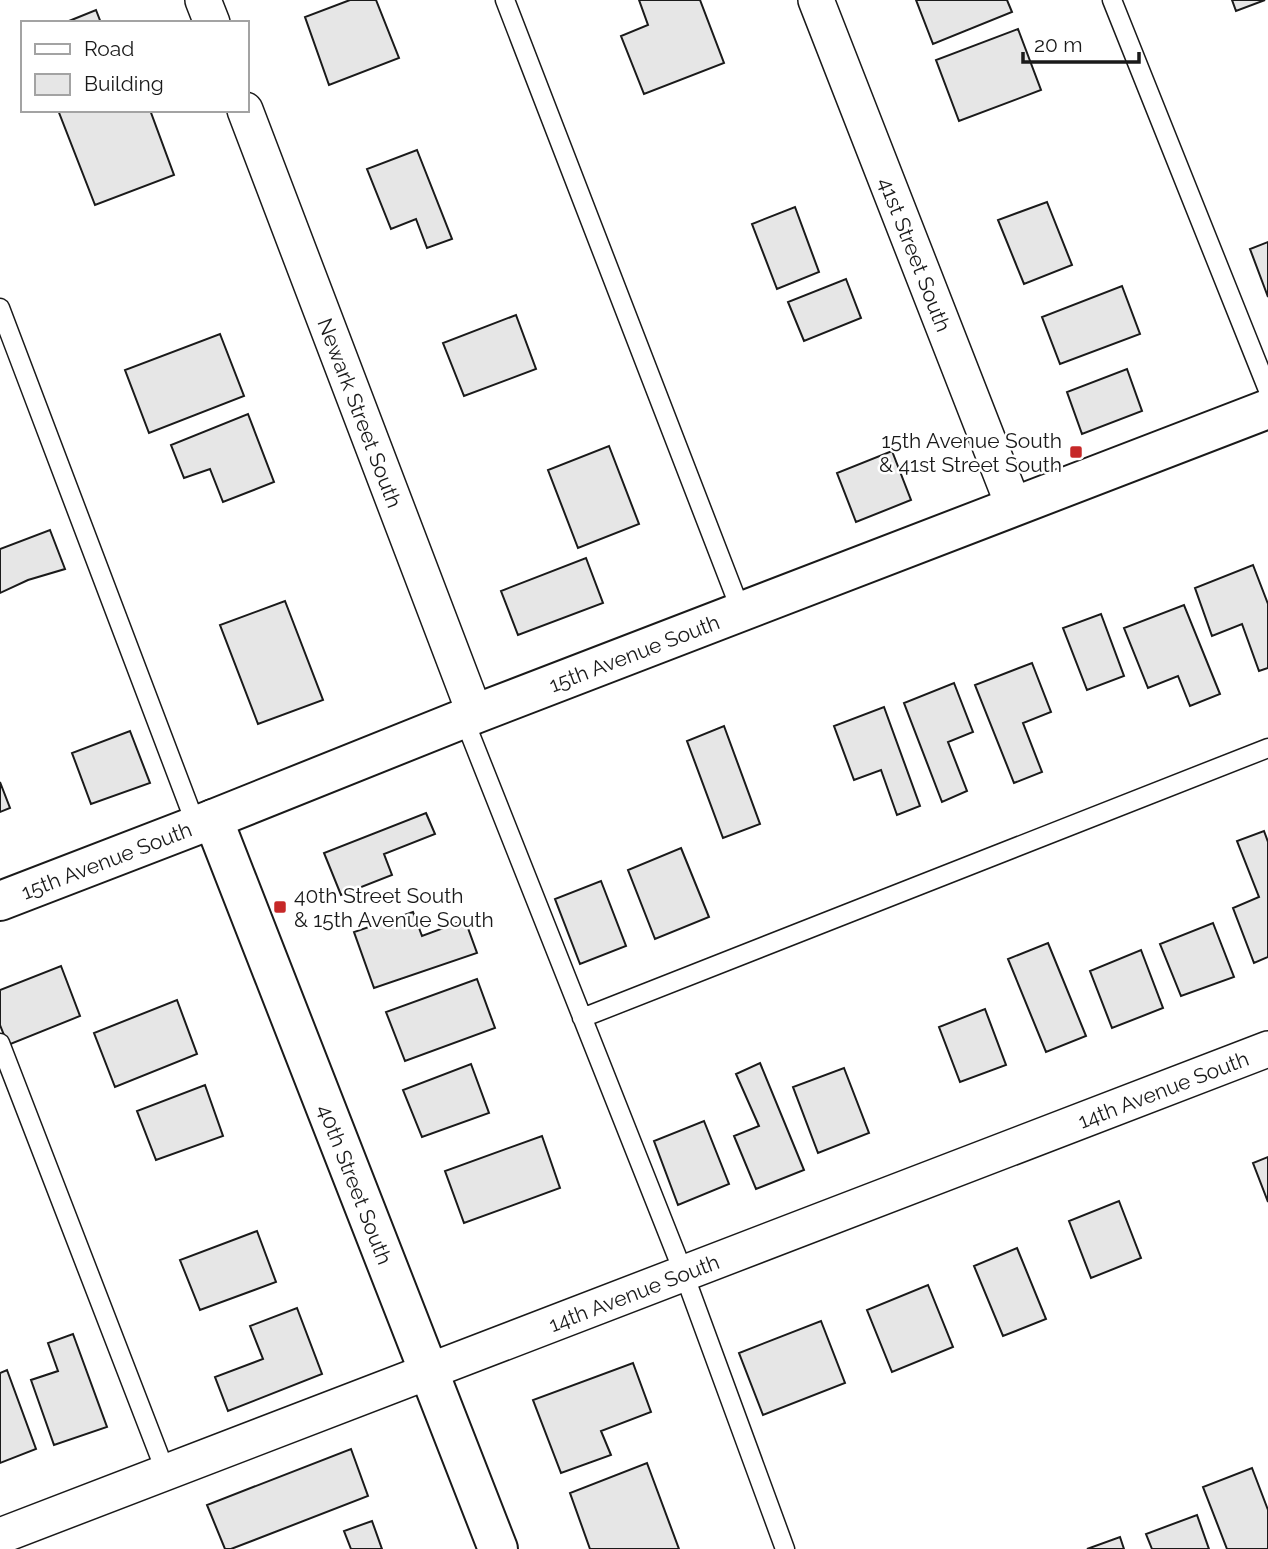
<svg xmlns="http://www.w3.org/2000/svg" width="1268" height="1549" font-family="Raleway,sans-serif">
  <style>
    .building { fill: #e6e6e6; stroke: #1a1a1a; stroke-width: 2 }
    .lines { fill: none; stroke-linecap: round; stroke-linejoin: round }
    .lane-casing { stroke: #1a1a1a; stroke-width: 21 }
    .street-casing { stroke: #1a1a1a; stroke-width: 38 }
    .secondary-casing { stroke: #1a1a1a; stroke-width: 42 }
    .lane { stroke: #fff; stroke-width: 18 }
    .street { stroke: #fff; stroke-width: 35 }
    .secondary { stroke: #fff; stroke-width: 38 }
    .poi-dot { fill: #c62828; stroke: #fff; stroke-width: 2.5 }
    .labels { text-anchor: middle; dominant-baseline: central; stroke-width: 5; stroke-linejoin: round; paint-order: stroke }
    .street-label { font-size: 21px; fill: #1a1a1a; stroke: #fff }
    .poi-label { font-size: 21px; fill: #1a1a1a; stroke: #fff; text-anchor: end }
  </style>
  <rect width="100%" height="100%" fill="#fff"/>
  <!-- building -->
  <path class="building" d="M350,0H376L399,58L329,85L305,17Z
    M639,0H700L724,63L644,94L621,36L648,25Z
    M916,0H1007L1012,12L933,44Z
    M1232,0H1265L1236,11Z
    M96,10L101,23H64Z
    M1018,29L1041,90L959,121L936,60Z
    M58,110H150L174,175L95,205Z
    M417,150L452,239L427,248L416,219L391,229L367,169Z
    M1047,202L1072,265L1024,284L998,220Z
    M795,207L819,272L777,289L752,224Z
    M1268,242V297L1250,249Z
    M846,279L861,318L804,341L788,302Z
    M1122,286L1140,334L1060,364L1042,317Z
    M516,315L536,369L464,396L443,343Z
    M220,334L244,396L149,433L125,370Z
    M1127,369L1142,411L1082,434L1067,392Z
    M248,414L274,482L223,502L210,469L184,478L171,445Z
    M609,446L639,524L578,548L548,470Z
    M892,451L911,500L856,522L837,473Z
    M50,530L65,569L28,580L0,593V549Z
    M586,558L603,603L518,635L501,591Z
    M1253,565L1268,604V668L1259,671L1242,624L1212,636L1195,588Z
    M285,601L323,700L258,724L220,625Z
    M1184,605L1220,694L1190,706L1178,676L1148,688L1124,628Z
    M1101,614L1124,676L1087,690L1063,628Z
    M1032,663L1051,712L1023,723L1042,772L1014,783L975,685Z
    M954,683L973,732L948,742L967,791L942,802L904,703Z
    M884,707L920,806L897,815L881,770L854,780L834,726Z
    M724,726L760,824L723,838L687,741Z
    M130,731L150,783L91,804L72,753Z
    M0,782L10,808L0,812Z
    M426,813L435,834L384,854L392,875L341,895L324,853Z
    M1264,831L1268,842V957L1254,963L1233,908L1259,897L1237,841Z
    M681,848L709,917L655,939L628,870Z
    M601,881L626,946L580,964L555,899Z
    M413,912L422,936L465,920L477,953L374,988L354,932Z
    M1213,923L1234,977L1181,996L1160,944Z
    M1048,943L1086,1036L1046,1052L1008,959Z
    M1141,950L1163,1008L1112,1028L1090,971Z
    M61,966L80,1016L8,1045L0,1025V990Z
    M477,979L495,1028L405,1061L386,1012Z
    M177,1000L197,1054L115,1087L94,1033Z
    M985,1009L1006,1065L960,1082L939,1027Z
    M760,1063L804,1170L756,1189L734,1136L759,1126L736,1074Z
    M471,1064L489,1113L422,1137L403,1090Z
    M844,1068L869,1133L818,1153L793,1087Z
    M205,1085L223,1136L156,1160L137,1111Z
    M704,1121L729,1184L678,1205L654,1141Z
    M542,1136L560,1188L464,1223L445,1171Z
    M1268,1157V1202L1253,1163Z
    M1119,1201L1141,1258L1091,1278L1069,1221Z
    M257,1231L276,1282L200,1310L180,1260Z
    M1017,1248L1046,1319L1003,1336L974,1266Z
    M928,1285L953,1347L892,1372L867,1310Z
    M297,1308L322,1374L228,1411L215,1377L263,1359L250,1326Z
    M821,1321L845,1383L763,1415L739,1353Z
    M73,1334L107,1427L54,1445L31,1380L58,1371L48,1343Z
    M633,1363L651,1412L601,1431L611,1455L561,1473L533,1400Z
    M7,1370L36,1449L0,1463V1373Z
    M351,1449L368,1496L231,1549H225L207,1505Z
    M647,1463L679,1549H590L570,1493Z
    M1252,1468L1268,1510V1549H1227L1203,1487Z
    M1197,1515L1209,1549H1152L1146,1534Z
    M372,1521L382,1549H351L344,1531Z
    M1120,1537L1124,1549H1087Z"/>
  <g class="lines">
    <!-- lane casing -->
    <g class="lane-casing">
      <path id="lane" d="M505,0L741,611
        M1112,0L1268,390
        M0,308L196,825
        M464,719L684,1274L785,1549
        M582,1018L1268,748
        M0,1043L166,1473"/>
    </g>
    <!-- street casing -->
    <g class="street-casing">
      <g id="street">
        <path d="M203,0L212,23"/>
        <path id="s1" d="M816,0L1014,507"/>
        <path id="s2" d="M245,110L475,714"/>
        <path id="s3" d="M0,1536L1268,1049"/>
      </g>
    </g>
    <!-- secondary casing -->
    <g class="secondary-casing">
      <g id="secondary">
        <path id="s4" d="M213,819L498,1549"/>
        <path id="s5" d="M0,901L213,819L475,714L1268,409"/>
      </g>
    </g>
    <!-- lane -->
    <use href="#lane" class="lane"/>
    <!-- street -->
    <use href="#street" class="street"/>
    <!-- secondary -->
    <use href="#secondary" class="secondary"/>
  </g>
  <!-- markers -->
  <g class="poi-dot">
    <rect x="1069" y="445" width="14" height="14" rx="3.5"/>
    <rect x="273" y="900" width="14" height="14" rx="3.5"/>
  </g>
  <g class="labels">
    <!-- street labels -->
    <g class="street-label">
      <text stroke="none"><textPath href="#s1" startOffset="273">41st Street South</textPath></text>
      <text stroke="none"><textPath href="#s2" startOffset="324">Newark Street South</textPath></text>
      <text stroke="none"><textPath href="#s5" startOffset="681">15th Avenue South</textPath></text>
      <text stroke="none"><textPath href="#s5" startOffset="114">15th Avenue South</textPath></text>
      <text stroke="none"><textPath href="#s3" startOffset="1246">14th Avenue South</textPath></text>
      <text stroke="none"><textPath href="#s4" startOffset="392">40th Street South</textPath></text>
      <text stroke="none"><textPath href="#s3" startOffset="679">14th Avenue South</textPath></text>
    </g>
    <!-- poi labels -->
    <g class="poi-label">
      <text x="1062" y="440">15th Avenue South<tspan x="1062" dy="24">&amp; 41st Street South</tspan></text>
      <text x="294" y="895" text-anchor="start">40th Street South<tspan x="294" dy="24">&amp; 15th Avenue South</tspan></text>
    </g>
  </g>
  <!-- legend -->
  <rect x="21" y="21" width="228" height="91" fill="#ffffff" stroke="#a3a3a3" stroke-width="2"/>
  <rect x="35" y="44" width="35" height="10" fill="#ffffff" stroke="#a3a3a3" stroke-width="2"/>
  <text x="84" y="56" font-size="21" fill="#1a1a1a">Road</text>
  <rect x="35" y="74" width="35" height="21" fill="#e6e6e6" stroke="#a3a3a3" stroke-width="2"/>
  <text x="84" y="91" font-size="21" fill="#1a1a1a">Building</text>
  <!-- scale -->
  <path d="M1023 52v10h116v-10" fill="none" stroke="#1a1a1a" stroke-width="3.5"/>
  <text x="1034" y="52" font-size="21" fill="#1a1a1a" stroke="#ffffff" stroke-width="5" paint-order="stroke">20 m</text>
</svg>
